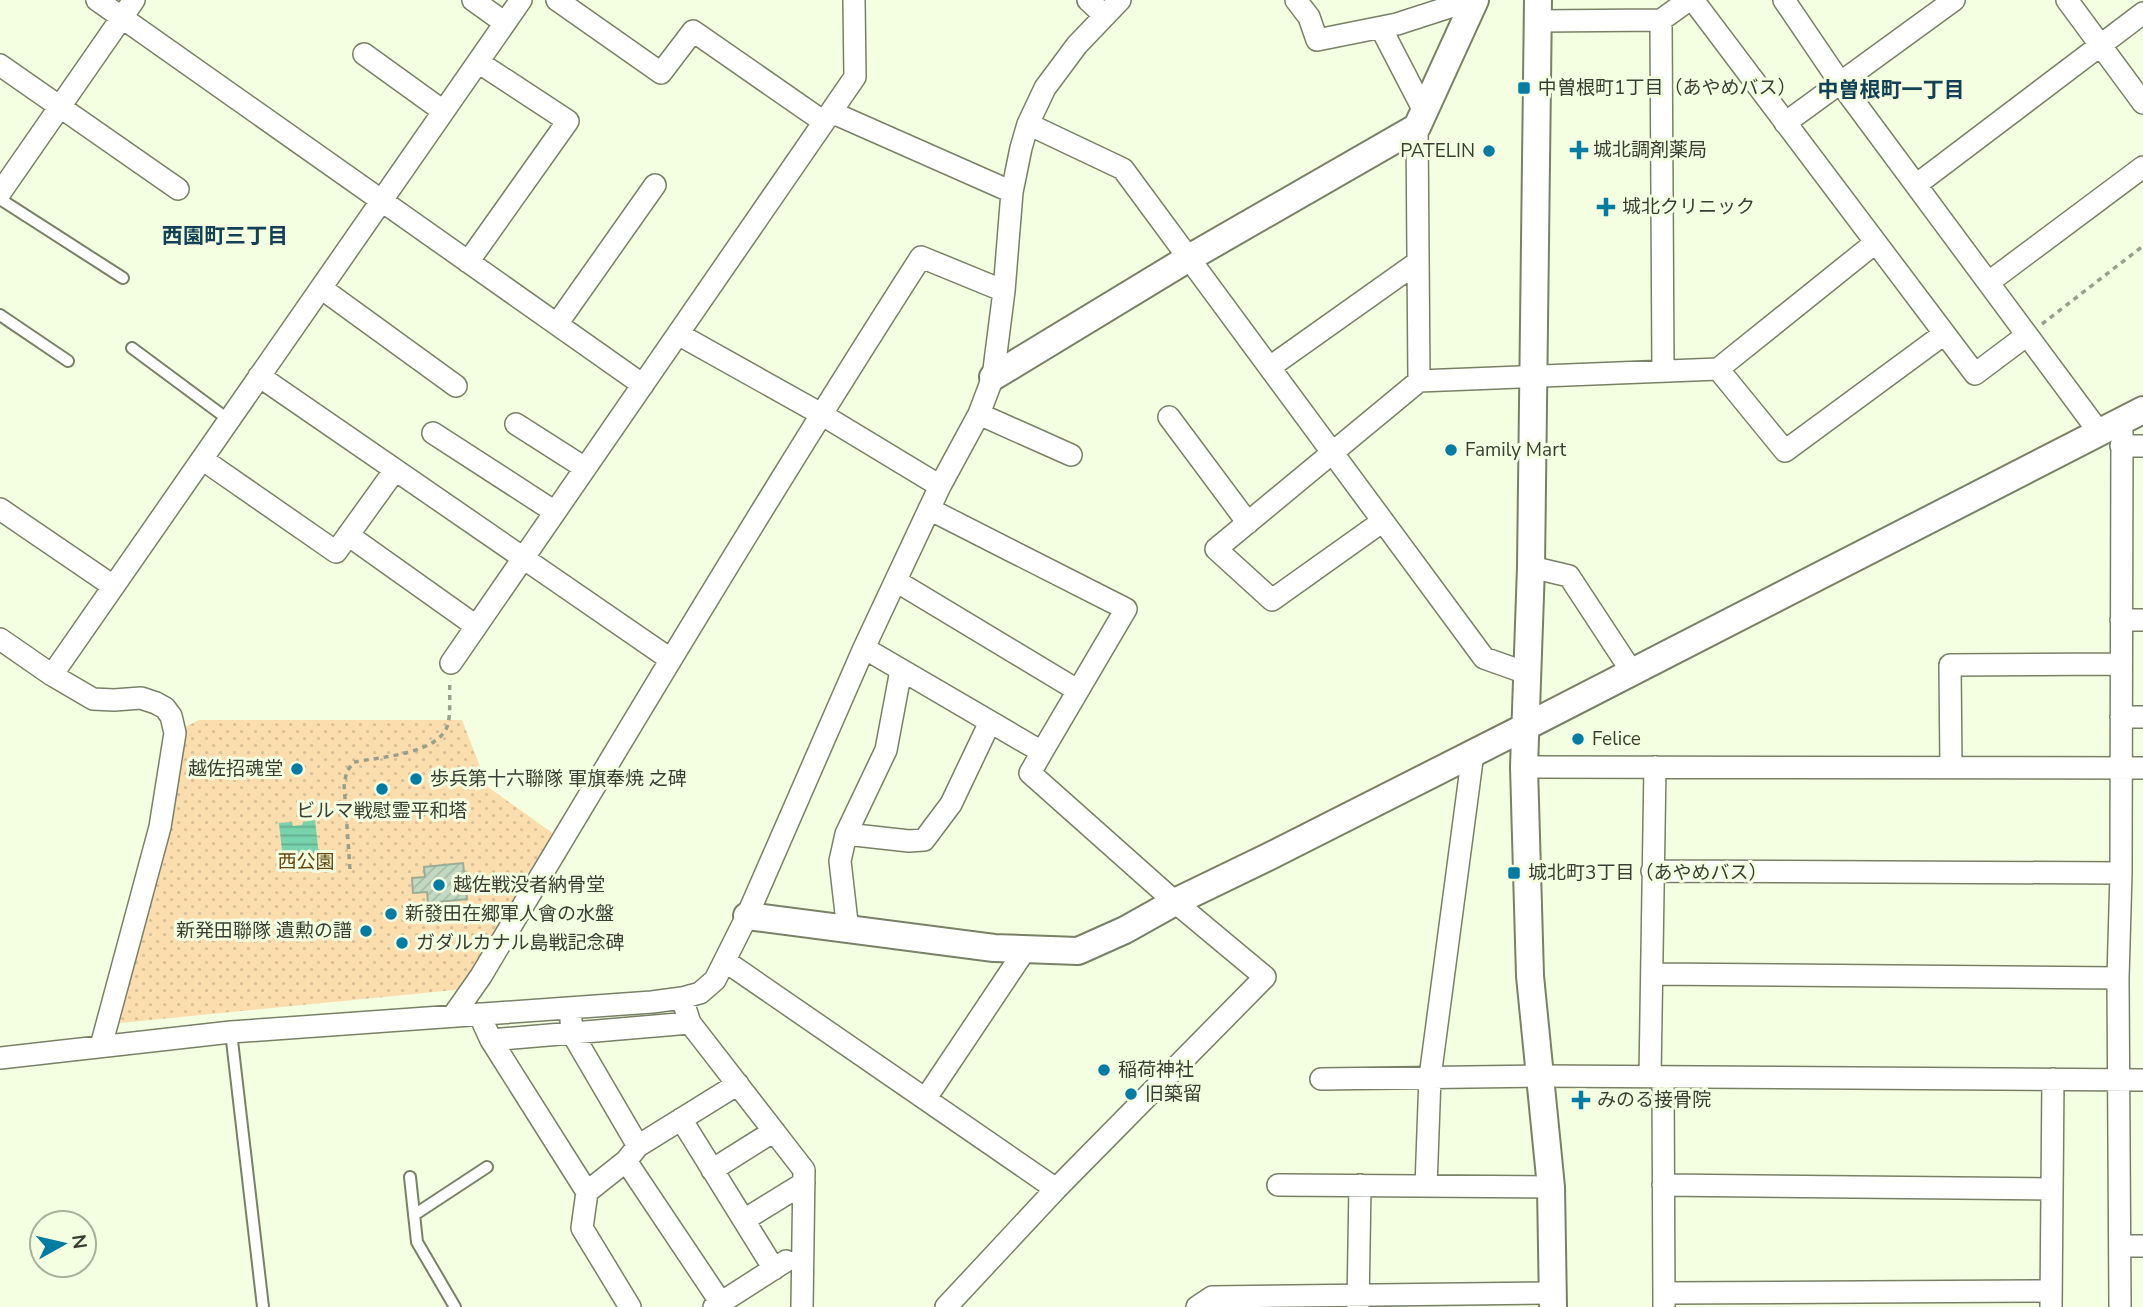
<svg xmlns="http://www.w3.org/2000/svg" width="2143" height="1307" font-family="'Nunito Sans','Noto Sans JP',sans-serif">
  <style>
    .park { fill: url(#park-dots) }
    .water { fill: url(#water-rules) }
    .building { fill: url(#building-hatch); stroke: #99ae98; stroke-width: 2 }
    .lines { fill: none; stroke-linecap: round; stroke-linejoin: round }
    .service-casing { stroke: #788066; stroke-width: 14 }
    .minor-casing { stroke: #788066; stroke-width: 24 }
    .tertiary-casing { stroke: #788066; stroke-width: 30 }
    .path { stroke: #989f8a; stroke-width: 3.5; stroke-dasharray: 5 5; stroke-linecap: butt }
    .service { stroke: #fff; stroke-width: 10 }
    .minor { stroke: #fff; stroke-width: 21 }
    .tertiary { stroke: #fff; stroke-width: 26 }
    .poi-dot { fill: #037ca3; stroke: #f4fee0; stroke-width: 2.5 }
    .labels { text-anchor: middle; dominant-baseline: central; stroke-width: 6; stroke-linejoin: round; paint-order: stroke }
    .poi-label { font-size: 19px; fill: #3a3e32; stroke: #f4fee0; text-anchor: start }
    .park-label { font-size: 19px; fill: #64460c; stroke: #f4fee0 }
    .neighbourhood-label { font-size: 21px; font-weight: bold; fill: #124155; stroke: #f4fee0 }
  </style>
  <defs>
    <pattern id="park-dots" width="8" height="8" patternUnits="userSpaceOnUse" patternTransform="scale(1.75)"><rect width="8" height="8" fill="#fbddae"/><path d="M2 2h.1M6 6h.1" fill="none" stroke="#d8bf96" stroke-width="1.8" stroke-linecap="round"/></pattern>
    <pattern id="water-rules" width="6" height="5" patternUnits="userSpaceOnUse" patternTransform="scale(1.75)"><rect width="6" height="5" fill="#77d3ac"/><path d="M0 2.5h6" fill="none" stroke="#63ad8d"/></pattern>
    <pattern id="building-hatch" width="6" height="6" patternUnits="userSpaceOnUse" patternTransform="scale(1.75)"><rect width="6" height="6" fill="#c2d9c1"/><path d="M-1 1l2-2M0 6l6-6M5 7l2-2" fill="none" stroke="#a7bba6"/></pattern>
  </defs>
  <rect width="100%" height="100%" fill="#f4fee0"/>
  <!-- park -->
  <path class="park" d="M199,720H462L488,787L558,837L465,989L120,1023L162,855L183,728Z"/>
  <!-- water -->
  <path class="water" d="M315,820L319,856L294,855V859L283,860L279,823L292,822L293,826L302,825L303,822Z"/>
  <!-- building -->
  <path class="building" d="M463,863L467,899L428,903L427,892L413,893L412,878L425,877L424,867Z"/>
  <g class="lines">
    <!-- service casing -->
    <g class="service-casing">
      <path id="service" d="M0,199L123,278
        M0,315L68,361
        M132,348L229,420
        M231,1032L263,1307
        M410,1177L417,1242L455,1307
        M414,1215L487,1167"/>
    </g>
    <!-- minor casing -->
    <g class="minor-casing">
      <path id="minor" d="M97,0L643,385
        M473,0L505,23
        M557,0L661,73L693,31L824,122
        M1088,0L1104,15
        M1296,0L1309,17L1317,40L1397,24L1471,0
        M1693,0L1975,374L2027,335
        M1784,0L1841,84L2099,432
        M2067,0L2143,103
        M1661,20L1663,371
        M1538,21L1661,20L1689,0
        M1381,28L1424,111
        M364,54L443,111
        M0,65L178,189
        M831,112L1012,192
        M1785,123L1954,0
        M1028,124L1123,169L1484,658L1529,674
        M1417,127L1419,381
        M1916,185L2143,13
        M0,193L134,0
        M468,262L568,121L478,62
        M1989,282L2143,167
        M321,288L456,386
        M557,324L655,185
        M678,334L821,414L940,486
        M1270,367L1418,262
        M1718,369L1875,243
        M259,376L670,659
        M979,414L1071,455
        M1169,417L1248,523
        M516,424L585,468
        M433,433L555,512
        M2121,446H2143
        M202,459L336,552L395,470
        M0,509L113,586
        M929,509L1126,609L1042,752
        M1383,521L1272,600L1216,549L1419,381L1718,369L1785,451L1944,334
        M348,535L476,626
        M1531,567L1569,576L1632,672
        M896,581L1077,690
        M2121,620H2143
        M0,639L52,675L93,699L114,700L141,698L156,703L165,708L171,716L175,733L160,827L101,1046
        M864,648L1042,752L1030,773L1175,902L1265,977L1056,1189L946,1307
        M451,663L855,77L854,0
        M52,675L521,0
        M2121,717H2143
        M1524,767L2143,768
        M1951,767L1950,665L2121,664
        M846,834L909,841L924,840L951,804L990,722
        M1652,871L2121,873
        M848,931L840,861L846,834L886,750L901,670
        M725,961L1056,1189
        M1652,974L2118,978
        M682,998L690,1023L804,1170L802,1307
        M479,1014L491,1040L587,1192L582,1228L630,1307
        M453,1016L481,976C625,735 769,494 921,257L1004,291
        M571,1020L572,1033L638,1146
        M491,1040L690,1023
        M0,1058L231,1032L652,1002L682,998L700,993L715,980L747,916L864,648L940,486L979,414L993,377L1004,291L1012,192L1021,148L1028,124L1045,88L1077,45L1120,0
        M1650,1077L1655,767
        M1663,1077L1664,1306
        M1321,1079L1539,1076L2143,1080
        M926,1098L1025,950
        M681,1119L774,1269
        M626,1161L721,1303
        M712,1170L774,1131
        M1278,1185L1551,1187
        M1663,1185L2052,1189
        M1426,1186L1430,1077L1473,753
        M587,1192L626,1161L638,1146L738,1084
        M744,1220L804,1183
        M2120,1246H2143
        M1664,1293L2051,1291
        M714,1307L786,1261
        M1197,1307L1212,1297L1553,1293
        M1358,1307L1360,1185
        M2051,1307L2053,1079
        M2120,1307L2118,978L2121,873L2122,420"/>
    </g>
    <!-- tertiary casing -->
    <g class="tertiary-casing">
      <path id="tertiary" d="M1538,0L1531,567L1524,767L1530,976L1551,1187L1553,1307
        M993,377L1189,258L1417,127L1475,0
        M747,916L994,948L1078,951L1125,930L1175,902L1268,857L1525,727L2143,410"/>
    </g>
    <!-- path -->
    <path class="path" d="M2042,324L2143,246
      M350,869L344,784L347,771L354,762C380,757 440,754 448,724C451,711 449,694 450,680"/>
    <!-- service -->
    <use href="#service" class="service"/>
    <!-- minor -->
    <use href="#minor" class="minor"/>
    <!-- tertiary -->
    <use href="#tertiary" class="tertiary"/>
  </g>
  <!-- markers -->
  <g class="poi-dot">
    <rect x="1517" y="81" width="14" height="14" rx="3.5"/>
    <path d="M1575.5 139.5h7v7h7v7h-7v7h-7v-7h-7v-7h7z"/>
    <circle cx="1489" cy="151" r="7"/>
    <path d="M1602.5 196.5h7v7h7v7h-7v7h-7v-7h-7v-7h7z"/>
    <circle cx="1451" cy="450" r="7"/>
    <circle cx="1578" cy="739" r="7"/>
    <circle cx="297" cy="769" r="7"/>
    <circle cx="416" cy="779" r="7"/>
    <circle cx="382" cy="789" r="7"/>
    <rect x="1507" y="866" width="14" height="14" rx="3.5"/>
    <circle cx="439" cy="885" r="7"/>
    <circle cx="391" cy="914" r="7"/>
    <circle cx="366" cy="931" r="7"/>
    <circle cx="402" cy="943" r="7"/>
    <circle cx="1104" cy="1070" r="7"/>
    <circle cx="1131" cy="1094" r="7"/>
    <path d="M1577.5 1089.5h7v7h7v7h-7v7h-7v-7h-7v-7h7z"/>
  </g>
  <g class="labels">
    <!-- poi labels -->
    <g class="poi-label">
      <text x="1538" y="88">中曽根町1丁目（あやめバス）</text>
      <text x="1593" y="150">城北調剤薬局</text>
      <text x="1475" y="151" text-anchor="end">PATELIN</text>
      <text x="1622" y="207">城北クリニック</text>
      <text x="1465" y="450">Family Mart</text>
      <text x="1592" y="739">Felice</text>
      <text x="283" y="769" text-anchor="end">越佐招魂堂</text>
      <text x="430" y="779">歩兵第十六聯隊 軍旗奉焼 之碑</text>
      <text x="382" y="811" text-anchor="middle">ビルマ戦慰霊平和塔</text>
      <text x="1528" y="873">城北町3丁目（あやめバス）</text>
      <text x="453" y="885">越佐戦没者納骨堂</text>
      <text x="405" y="914">新發田在郷軍人會の水盤</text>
      <text x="352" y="931" text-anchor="end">新発田聯隊 遺勲の譜</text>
      <text x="416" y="943">ガダルカナル島戦記念碑</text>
      <text x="1118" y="1070">稲荷神社</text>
      <text x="1145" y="1094">旧築留</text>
      <text x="1597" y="1100">みのる接骨院</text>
    </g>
    <!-- park labels -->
    <g class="park-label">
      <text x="306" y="862">西公園</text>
    </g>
    <!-- neighbourhood labels -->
    <g class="neighbourhood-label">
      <text x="1891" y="90">中曽根町一丁目</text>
      <text x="225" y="236">西園町三丁目</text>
    </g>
  </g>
  <!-- north arrow -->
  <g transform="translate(63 1244) rotate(82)"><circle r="33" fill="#f4fee0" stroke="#aab19a" stroke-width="2"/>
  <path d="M0-5L12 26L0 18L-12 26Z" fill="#037ca3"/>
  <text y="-10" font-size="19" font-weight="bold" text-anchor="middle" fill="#3a3e32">N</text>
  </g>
</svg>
